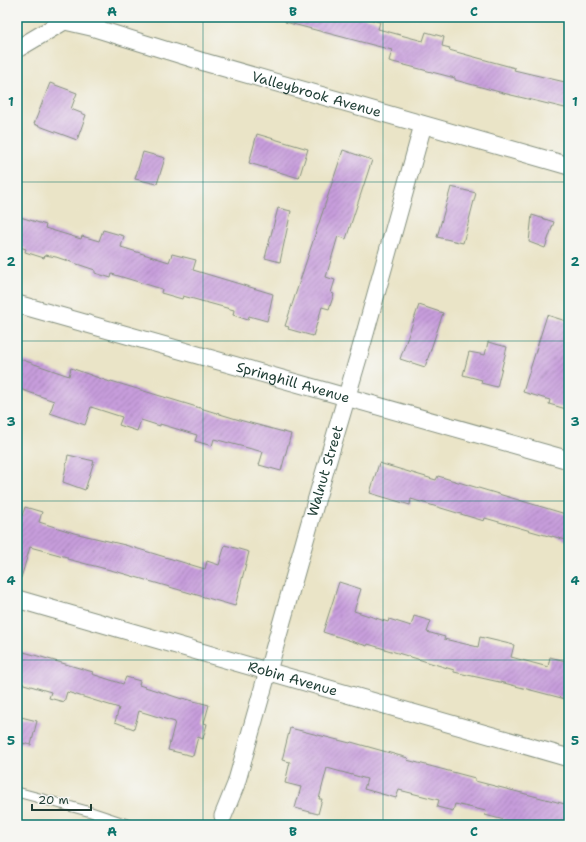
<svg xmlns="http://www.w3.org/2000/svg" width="586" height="842" font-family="'Shantell Sans',sans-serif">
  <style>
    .building { fill: url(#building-hatch) }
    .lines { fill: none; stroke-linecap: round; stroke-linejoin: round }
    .lane-casing { stroke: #84907e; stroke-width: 11 }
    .street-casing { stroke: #84907e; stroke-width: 19 }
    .lane { stroke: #fff; stroke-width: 9 }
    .street { stroke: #fff; stroke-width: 17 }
    .grid { fill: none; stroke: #0f766e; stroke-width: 1; stroke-opacity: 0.55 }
    .labels { text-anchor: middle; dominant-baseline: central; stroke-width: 3; stroke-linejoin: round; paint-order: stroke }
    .street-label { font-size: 14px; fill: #1f3d34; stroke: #f6f6f2 }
    .neatline { fill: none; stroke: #0f766e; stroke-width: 1.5 }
    .grid-label { font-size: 13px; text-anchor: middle; font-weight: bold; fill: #0f766e }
  </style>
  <defs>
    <pattern id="building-hatch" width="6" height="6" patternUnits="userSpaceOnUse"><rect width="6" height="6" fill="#c79ddc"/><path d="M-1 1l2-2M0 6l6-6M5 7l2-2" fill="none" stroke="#a181b3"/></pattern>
  </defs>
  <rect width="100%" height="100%" fill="#f6f6f2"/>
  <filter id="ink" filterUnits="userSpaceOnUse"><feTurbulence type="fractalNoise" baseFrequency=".025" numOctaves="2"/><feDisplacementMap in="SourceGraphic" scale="8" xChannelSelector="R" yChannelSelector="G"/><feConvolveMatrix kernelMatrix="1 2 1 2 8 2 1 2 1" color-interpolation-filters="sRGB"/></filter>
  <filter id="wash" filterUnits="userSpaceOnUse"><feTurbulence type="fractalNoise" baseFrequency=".012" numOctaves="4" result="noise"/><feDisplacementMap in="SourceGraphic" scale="16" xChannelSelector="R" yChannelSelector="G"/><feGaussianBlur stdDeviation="0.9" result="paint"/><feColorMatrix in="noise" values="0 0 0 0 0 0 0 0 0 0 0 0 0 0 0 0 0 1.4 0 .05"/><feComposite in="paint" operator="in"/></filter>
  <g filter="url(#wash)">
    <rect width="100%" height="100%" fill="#eae4c7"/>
    <g id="blocks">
      <!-- building -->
      <path class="building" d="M286,17H361L380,22L378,29L423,41L426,32L444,37L442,46L450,48L449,50L515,68L514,70L569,83V109L507,94L455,80V78L389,61L392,50L285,22Z
        M50,83L77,93L71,109L86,115L77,140L34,124Z
        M257,134L308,149L299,178L249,163Z
        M343,150L372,160L346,239L338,236L326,277L335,280L331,293L334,294L329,309L322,307L313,336L288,329L289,327L285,326Z
        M143,152L165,158L157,184L135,179Z
        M451,187L476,193L463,243L437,237Z
        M278,208L291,211L280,262L265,258Z
        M532,215L554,222L545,248L529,242Z
        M17,216L46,225L45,228L81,239L82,236L99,241L103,230L124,236L121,247L169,262L172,254L196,260L193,270L273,294L267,321L249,316L248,320L233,315L234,310L183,296L182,299L161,293L162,289L112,274L111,278L95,273V270L56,257L45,255L44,258L25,252L26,249L17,246Z
        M419,305L443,313L425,367L400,359Z
        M547,315L569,322V399L566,409L549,404L550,400L523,392Z
        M488,342L507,347L497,387L481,383L482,380L463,375L469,352L485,355Z
        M17,358L69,376L71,368L110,382L111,381L243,421L291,434L281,471L259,465L263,452L214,439L212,446L195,441L197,435L160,424V426L141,420L137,431L119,425L122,417L91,407L85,425L50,413L54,401L17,388Z
        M68,455L94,461L85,490L63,482Z
        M379,463L436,480L438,476L569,515V541L552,536V537L485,518L484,521L411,499L410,505L370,493Z
        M25,507L42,512L39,522L74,533L125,545L205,569L207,561L219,565L225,545L249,552L235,606L118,572L67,559V557L30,547L21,578L17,577V514L22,516Z
        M339,582L361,589L354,611L388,622L389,619L411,626L414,616L431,621L427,632L445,637L444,639L478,647L480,637L514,645L511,657L548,667L550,657L569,662V700L504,683L454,672V670L368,644L367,646L323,632Z
        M17,650L93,672L92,674L123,684L126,677L140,681L139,685L182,699V698L209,705L204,723L207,724L203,739L198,737L193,756L168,750L175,722L139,711L134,729L115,722L119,708L67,692L64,702L49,698L51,692L17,682Z
        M17,716L37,721L31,745L17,742Z
        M290,728L350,743L351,742L408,758L407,760L475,778V781L569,805V825H507L508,821L485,815L486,811L455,804L453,811L437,807L439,800L399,790L396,798L364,789L367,779L327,768L319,799H322L318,814L295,808L301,787L285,783L290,762L282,760Z"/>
    </g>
  </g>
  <g filter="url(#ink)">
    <use href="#blocks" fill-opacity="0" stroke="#84907e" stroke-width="1"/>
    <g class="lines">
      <!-- lane casing -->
      <g class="lane-casing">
        <path id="lane" d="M17,792L91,812L130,825"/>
      </g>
      <!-- street casing -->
      <g class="street-casing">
        <g id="street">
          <path id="s1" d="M65,21L91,27L204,62L569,166"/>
          <path d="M17,49L71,17"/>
          <path id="s2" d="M17,304L569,460"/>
          <path id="s3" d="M17,599L569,758"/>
          <path id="s4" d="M223,816L236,784L316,501L361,348L423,125"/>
        </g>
      </g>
      <!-- lane -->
      <use href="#lane" class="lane"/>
      <!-- street -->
      <use href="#street" class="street"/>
    </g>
  </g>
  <!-- grid -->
  <path class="grid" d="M203,17V825M383,17V825M17,182H569M17,341H569M17,501H569M17,660H569"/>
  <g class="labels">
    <!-- street labels -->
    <g class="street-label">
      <text stroke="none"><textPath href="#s1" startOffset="262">Valleybrook Avenue</textPath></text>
      <text stroke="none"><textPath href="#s2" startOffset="287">Springhill Avenue</textPath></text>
      <text stroke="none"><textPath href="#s4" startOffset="360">Walnut Street</textPath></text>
      <text stroke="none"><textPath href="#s3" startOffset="287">Robin Avenue</textPath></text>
    </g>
  </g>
  <!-- margin -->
  <rect width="586" height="842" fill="none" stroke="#f6f6f2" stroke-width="44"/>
  <!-- scale -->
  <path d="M32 804v6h59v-6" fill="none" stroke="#1f3d34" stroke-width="2"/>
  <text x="38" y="804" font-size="12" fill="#1f3d34" stroke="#f6f6f2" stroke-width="3" paint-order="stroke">20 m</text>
  <rect x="22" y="22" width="542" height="798" class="neatline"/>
  <g class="grid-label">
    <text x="112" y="16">A</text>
    <text x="293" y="16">B</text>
    <text x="474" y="16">C</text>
    <text x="11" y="106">1</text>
    <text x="575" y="106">1</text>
    <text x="11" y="266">2</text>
    <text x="575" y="266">2</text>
    <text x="11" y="426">3</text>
    <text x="575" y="426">3</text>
    <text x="11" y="585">4</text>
    <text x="575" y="585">4</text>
    <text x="11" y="745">5</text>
    <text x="575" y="745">5</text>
    <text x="112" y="836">A</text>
    <text x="293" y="836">B</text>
    <text x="474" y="836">C</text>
  </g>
</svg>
